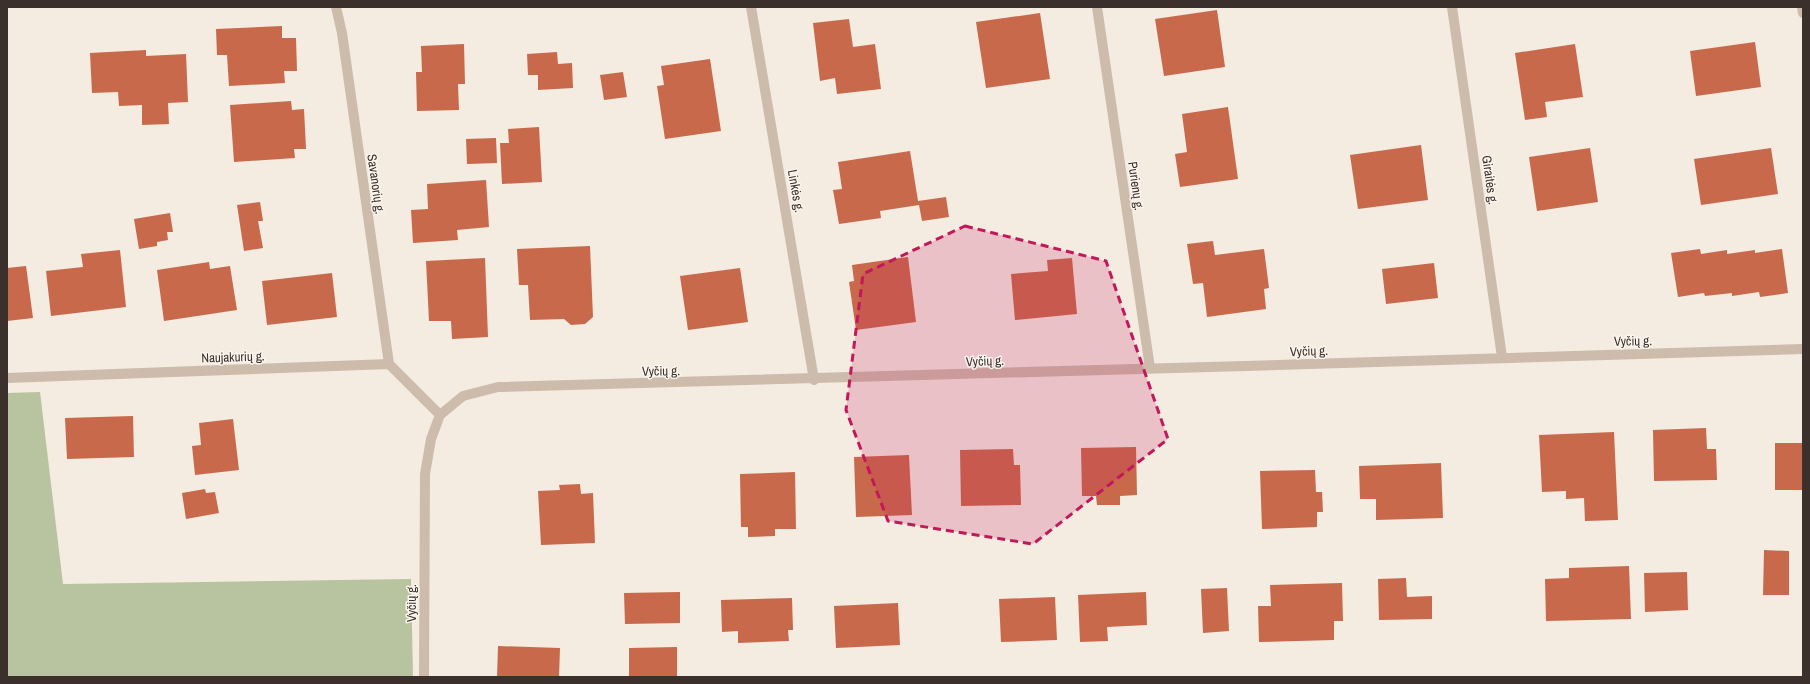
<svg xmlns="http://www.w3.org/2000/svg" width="1810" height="684" font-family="'Archivo Narrow',sans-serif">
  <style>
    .green { fill: #b8c4a0 }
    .building { fill: #c8694b }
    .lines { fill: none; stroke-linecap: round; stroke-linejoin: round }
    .minor { stroke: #cdbbac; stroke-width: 10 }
    .marked { fill: #c2185b; fill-opacity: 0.2; stroke: #c2185b; stroke-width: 3; stroke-dasharray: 8 5; stroke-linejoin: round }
    .labels { text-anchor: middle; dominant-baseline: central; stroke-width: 3; stroke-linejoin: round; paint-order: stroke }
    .street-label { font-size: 13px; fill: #3b302b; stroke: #fbf5ee }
  </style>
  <rect width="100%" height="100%" fill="#f4ebe1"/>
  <!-- green -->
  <path class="green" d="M40,392L63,584L411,579L413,677H7V393Z"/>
  <!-- building -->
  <path class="building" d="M1217,10L1225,67L1164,76L1155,19Z
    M1040,13L1050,79L986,88L976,22Z
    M849,19L853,47L875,44L881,89L837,94L835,78L820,81L813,23Z
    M282,26V38H296L297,71H284L285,83L229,86L227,55H217L216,29Z
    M1755,42L1761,87L1696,96L1690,51Z
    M464,44L465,84H458L459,110L417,111L416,72H422L421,46Z
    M1575,44L1583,97L1545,102L1547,117L1525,120L1515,53Z
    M146,50V56L186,54L188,102L168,103L169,124L142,125V105L119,106L118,92L92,93L90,53Z
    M557,52L558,64L572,63L573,88L538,90V75H528L527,54Z
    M710,59L721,131L665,139L657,86L664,85L661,66Z
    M623,72L627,97L604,100L600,75Z
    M291,101L292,110L304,109L306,149H294L295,158L234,162L230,105Z
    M1228,107L1238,179L1180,187L1175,154L1187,152L1182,114Z
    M539,127L542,182L502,184L500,143H509L508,129Z
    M496,138L497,163L467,164L466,139Z
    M1421,145L1428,200L1358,209L1350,155Z
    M1590,148L1598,202L1537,211L1529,157Z
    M1771,148L1778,194L1701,205L1694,159Z
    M910,151L918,201L946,197L949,217L922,221L919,205L880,211L881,218L839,224L833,190L842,189L838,162Z
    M486,180L489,227L457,230L458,240L413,243L411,210L428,209L427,184Z
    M260,202L263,221H258L263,248L244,251L237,205Z
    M170,213L173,232H167L168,240L157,242V246L139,249L134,219Z
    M1213,241L1215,255L1264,249L1269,288L1264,289L1266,309L1207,317L1203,283L1193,284L1187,244Z
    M590,246L593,317L585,324L571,325L564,319L530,320L528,285H519L517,249Z
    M1700,249L1701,254L1727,250V254L1755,250V253L1782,249L1788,293L1760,297L1759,292L1732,296V293L1705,296L1704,293L1678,297L1671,253Z
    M120,250L126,307L51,316L46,271L83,267L81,254Z
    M908,257L916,322L856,330L849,282L854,281L852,265Z
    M485,258L488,337L452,339L451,321H429L426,261Z
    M1072,258L1077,314L1015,320L1011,274L1048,271L1047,260Z
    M209,262L210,269L230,266L237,310L164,321L157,270Z
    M1434,263L1438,298L1386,304L1382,269Z
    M26,266L33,318L7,321V268Z
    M740,268L748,322L688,330L680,276Z
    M332,273L337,317L267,325L262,281Z
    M133,416L134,457L67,459L65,418Z
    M233,419L239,470L195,475L192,446L201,445L199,423Z
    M1706,428L1707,449H1716L1717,480L1654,481L1653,430Z
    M1614,432L1618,520L1585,521L1584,498L1566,499V491L1542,492L1539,435Z
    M1775,443H1803V490H1775Z
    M1136,447L1137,495L1120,496V505H1097L1096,496H1082L1081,448Z
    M1013,449L1014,465H1020L1021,505L961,506L960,450Z
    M909,455L912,515L856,517L854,457Z
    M1441,463L1443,518L1376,520V499H1360L1359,466Z
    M1315,470L1316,492H1322L1323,512H1317V527L1262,529L1260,471Z
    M795,472L796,529H775V536L748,537V527H741L740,474Z
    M580,484L581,494L593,493L595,543L541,545L538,491L560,490L559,485Z
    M205,489L206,493L215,492L219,513L186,519L182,493Z
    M1764,550L1789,551V595H1763Z
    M1629,566L1631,619L1546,621L1545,579L1569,578V568Z
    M1687,572L1688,610L1645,612L1644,573Z
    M1406,578L1407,597L1432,596V619L1379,620L1378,579Z
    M1342,583L1343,621H1334V640L1259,642L1258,606H1271L1270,585Z
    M1227,588L1229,631L1203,633L1201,589Z
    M680,592V623L625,624L624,593Z
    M1146,592L1147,625L1107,627L1108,641L1080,642L1078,595Z
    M1055,597L1057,640L1001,642L999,599Z
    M792,598L793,630H788L789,641L738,643V631L722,632L721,600Z
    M898,603L900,645L836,648L834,606Z
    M498,646L560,648L559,677H497Z
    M677,647V677H629V648Z"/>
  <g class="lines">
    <!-- minor -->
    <path class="minor" d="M336,7L342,33L389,364
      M751,7L814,380
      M1097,7L1150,368
      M1452,7L1502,357
      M1802,7L1803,13
      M7,378L389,364L440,415
      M424,677L425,474L431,439L440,415L463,396L498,387C933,378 1368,361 1803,349"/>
  </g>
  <!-- marked area -->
  <path class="marked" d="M965,226L1106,261L1168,439L1033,544L888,521L846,410L863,274Z"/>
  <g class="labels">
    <!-- street labels -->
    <g class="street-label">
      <text transform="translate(1490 180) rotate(82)">Giraitės g.</text>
      <text transform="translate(376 184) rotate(82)">Savanorių g.</text>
      <text transform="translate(1136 186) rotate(82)">Purienų g.</text>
      <text transform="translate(796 191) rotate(80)">Linkės g.</text>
      <text transform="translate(1633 341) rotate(-1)">Vyčių g.</text>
      <text transform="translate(1309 351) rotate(-2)">Vyčių g.</text>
      <text transform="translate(233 357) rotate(-2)">Naujakurių g.</text>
      <text transform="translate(985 361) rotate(-2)">Vyčių g.</text>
      <text transform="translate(661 371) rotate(-1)">Vyčių g.</text>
      <text transform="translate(411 603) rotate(-90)">Vyčių g.</text>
    </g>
  </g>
  <!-- border -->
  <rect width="1810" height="684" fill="none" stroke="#3b302b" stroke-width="16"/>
</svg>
